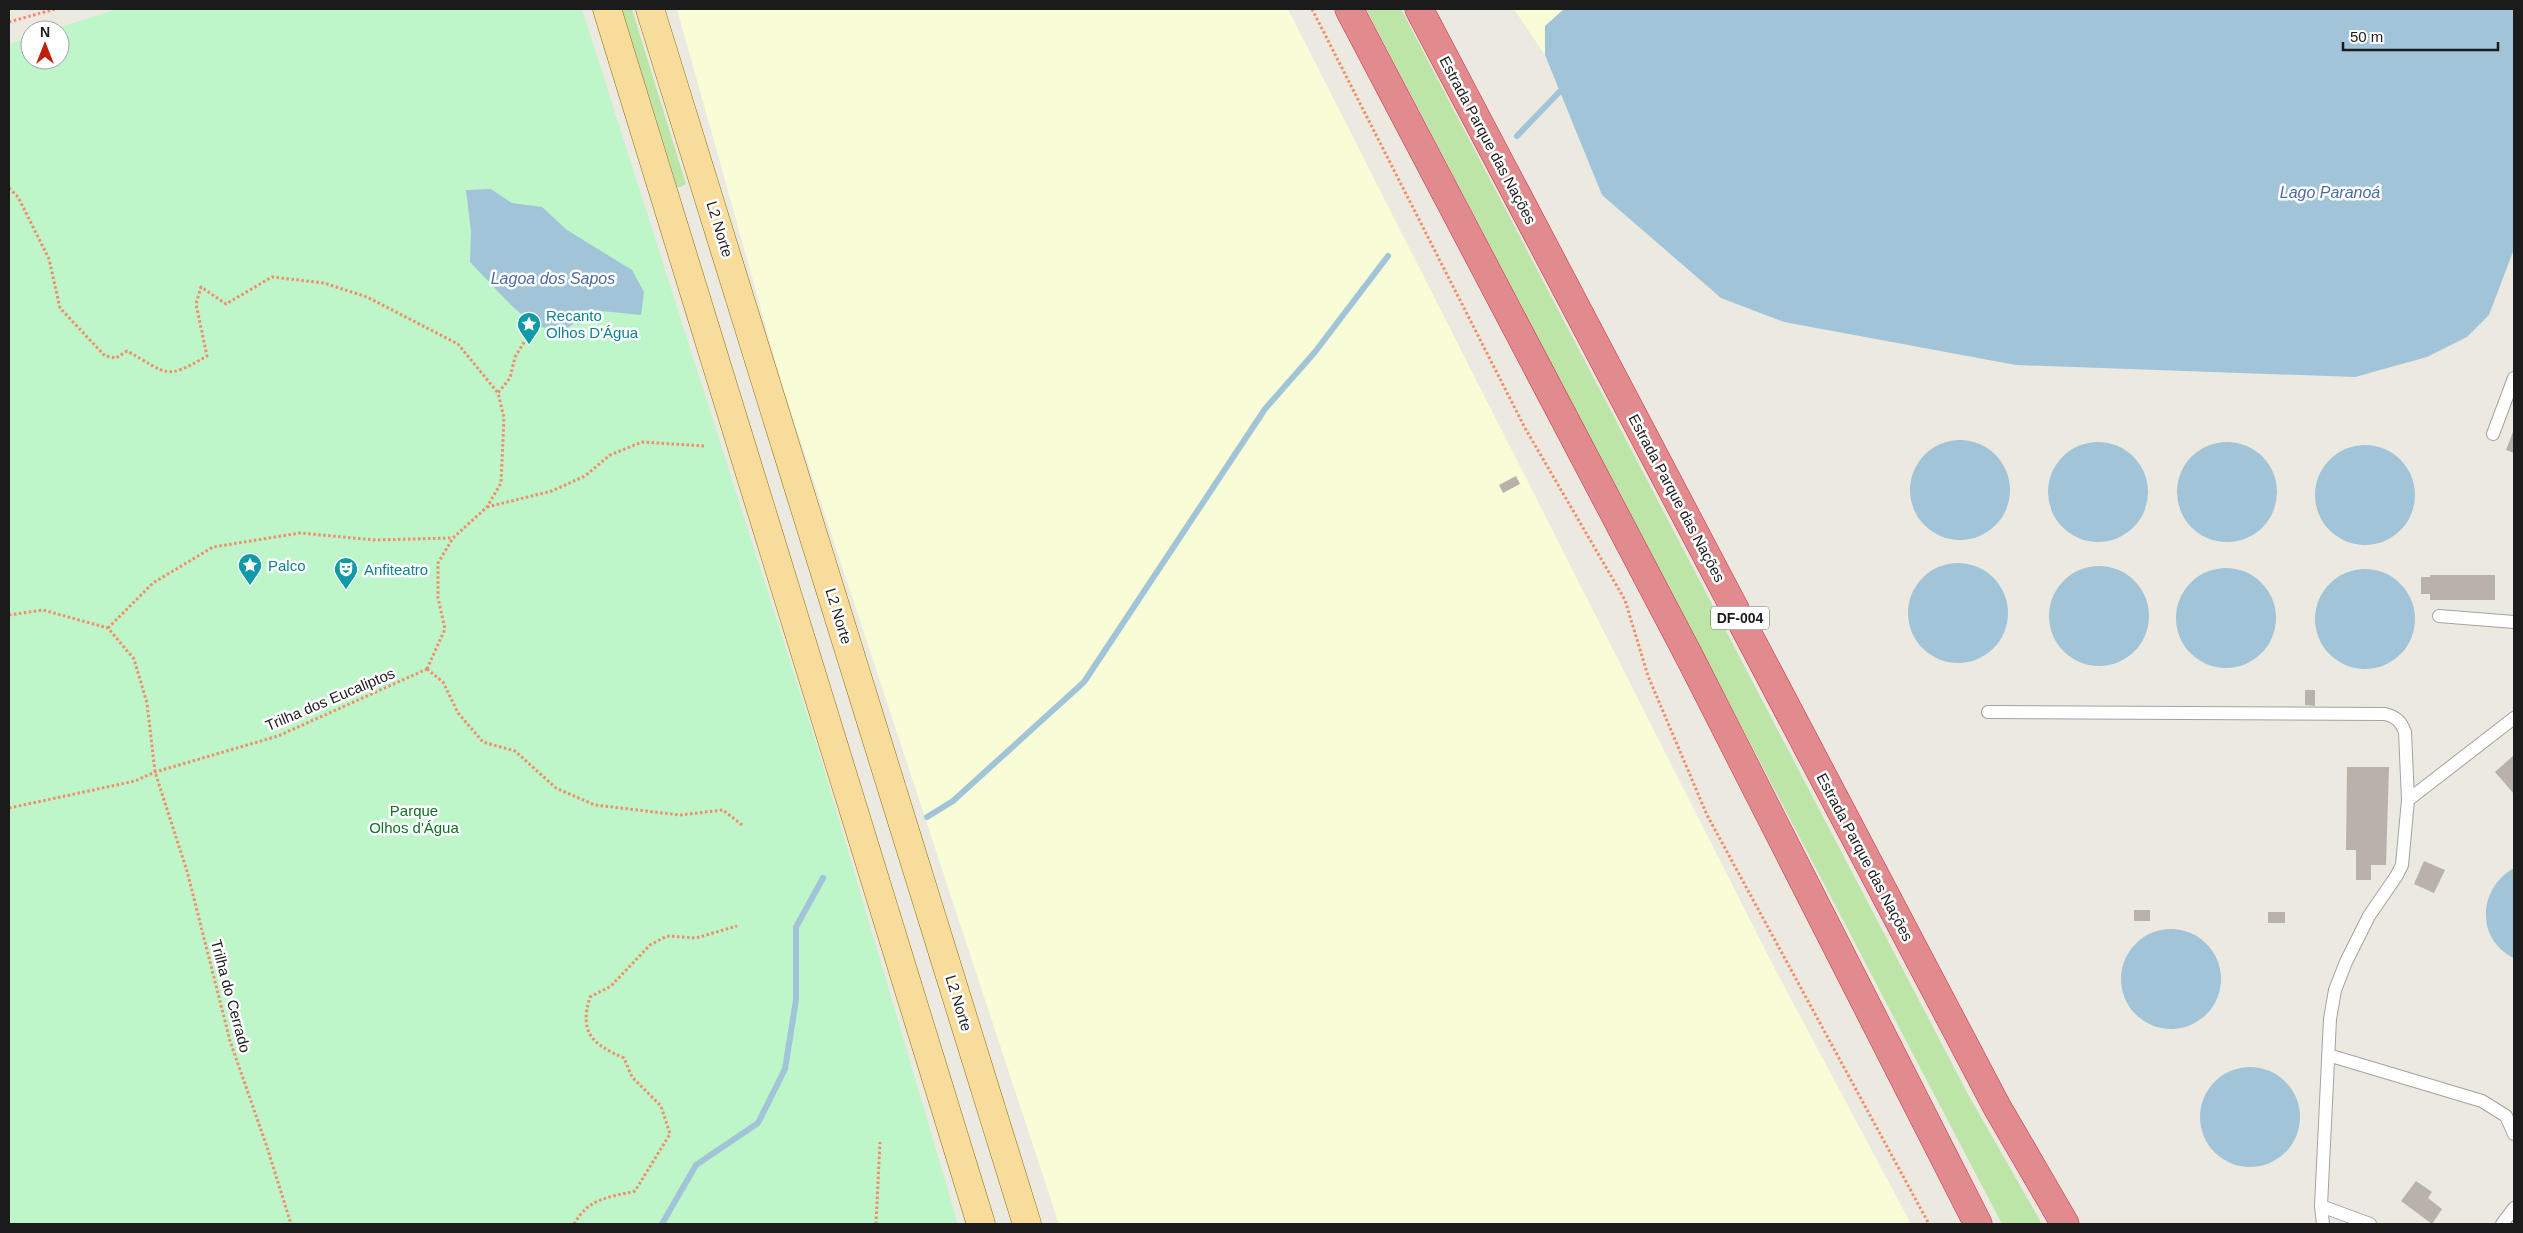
<svg xmlns="http://www.w3.org/2000/svg" width="2523" height="1233" font-family="Arial,sans-serif">
  <style>
    .education { fill: #f8fdd8 }
    .grass { fill: #bde5a8 }
    .park { fill: #bef6ca }
    .water { fill: #a2c4d8 }
    .lines { fill: none; stroke-linecap: round; stroke-linejoin: round }
    .stream { stroke: #a2c4d8; stroke-width: 6 }
    .building { fill: #b8b2aa }
    .lane-casing { stroke: #a2a2a2; stroke-width: 14 }
    .primary-casing { stroke: #8a7107; stroke-width: 29 }
    .highway-casing { stroke: #cc2c4c; stroke-width: 29 }
    .path { stroke: #f28c6b; stroke-width: 3; stroke-dasharray: 2.5 2.5; stroke-linecap: butt }
    .lane { stroke: #fff; stroke-width: 12 }
    .primary { stroke: #f7dc9b; stroke-width: 28 }
    .highway { stroke: #e18b8e; stroke-width: 28 }
    .labels { text-anchor: middle; dominant-baseline: central; stroke-width: 5; stroke-linejoin: round; paint-order: stroke }
    .shield { fill: #fff; stroke: #5f5f5f; stroke-width: 1 }
    .shield-label { font-size: 14px; font-weight: bold; fill: #1b1b1b }
    .street-label { font-size: 15px; fill: #1b1b1b; stroke: #fff }
    .culture-label { font-size: 15px; fill: #0d838f; stroke: #fff; text-anchor: start }
    .park-label { font-size: 15px; fill: #107126; stroke: #fff }
    .water-label { font-size: 16px; font-style: italic; fill: #4d6ca4; stroke: #fff }
  </style>
  <rect width="100%" height="100%" fill="#eceae0"/>
  <!-- education -->
  <path class="education" d="M677,9H1288L1776,971L1911,1224H1059L782,384Z
    M1514,9H1564L1545,26V55Z"/>
  <!-- grass -->
  <path class="grass" d="M622,9H632L686,184L681,187H677L676,183Z
    M1366,9H1401L1969,1096L2042,1224H2002Z"/>
  <!-- park -->
  <path class="park" d="M117,9H582L818,749L958,1224H9V44L30,37V60H60V30H51Z"/>
  <!-- water -->
  <path class="water" d="M1564,9H2514V249L2489,315L2467,337L2427,357L2355,377L2016,365L1784,322L1721,298L1602,195L1545,55V26Z
    M491,189L512,203L542,207L567,230L632,270L644,292L641,315L592,310L566,329L536,327L511,305L470,262L471,231L466,190Z
    M1910 490a50 50 0 1 1 100 0a50 50 0 1 1-100 0Z
    M2048 492a50 50 0 1 1 100 0a50 50 0 1 1-100 0Z
    M2177 492a50 50 0 1 1 100 0a50 50 0 1 1-100 0Z
    M2315 495a50 50 0 1 1 100 0a50 50 0 1 1-100 0Z
    M1908 613a50 50 0 1 1 100 0a50 50 0 1 1-100 0Z
    M2049 616a50 50 0 1 1 100 0a50 50 0 1 1-100 0Z
    M2176 618a50 50 0 1 1 100 0a50 50 0 1 1-100 0Z
    M2315 619a50 50 0 1 1 100 0a50 50 0 1 1-100 0Z
    M2514,868V958C2475,939 2478,888 2514,868Z
    M2121 979a50 50 0 1 1 100 0a50 50 0 1 1-100 0Z
    M2200 1117a50 50 0 1 1 100 0a50 50 0 1 1-100 0Z"/>
  <g class="lines">
    <!-- stream -->
    <path class="stream" d="M1517,136L1566,85
      M927,817L953,801L1084,682L1265,409L1315,352L1388,256
      M662,1224L696,1165L758,1123L785,1069L796,1000V927L823,878"/>
  </g>
  <!-- building -->
  <path class="building" d="M2514,429V453L2506,450Z
    M1516,476L1520,484L1503,493L1499,485Z
    M2430,575H2495V600H2430V594H2421V577H2430Z
    M2305,690H2315V706L2305,705Z
    M2514,755V794L2495,772Z
    M2347,767H2389L2386,865H2371V880H2356V850H2346Z
    M2424,861L2445,870L2434,893L2414,884Z
    M2134,910H2150V921H2134Z
    M2268,912H2285V923H2268Z
    M2416,1181L2432,1192L2428,1198L2442,1209L2432,1224L2401,1201Z"/>
  <g class="lines">
    <!-- lane casing -->
    <g class="lane-casing">
      <path id="lane" d="M2493,434L2514,378
        M2439,616L2514,622
        M1988,712L2385,714C2397,717 2401,722 2405,732L2408,800L2402,865L2397,875L2369,916L2346,962L2335,990L2330,1019L2321,1206L2323,1224
        M2408,800L2514,718
        M2328,1055L2482,1101L2506,1116L2514,1134
        M2321,1206L2370,1224
        M2502,1224L2514,1208"/>
    </g>
    <!-- primary casing -->
    <g class="primary-casing">
      <path id="primary" d="M607,9L981,1224
        M650,9L1027,1224"/>
    </g>
    <!-- highway casing -->
    <g class="highway-casing">
      <path id="highway" d="M1349,9L1689,656L1978,1224
        M1419,9L1997,1107L2065,1224"/>
    </g>
    <!-- path -->
    <path class="path" d="M1312,9L1525,428L1625,600L1648,676L1707,815L1929,1224
      M9,22L55,9
      M9,188L18,197L49,259L60,308L105,356L116,358L127,351C169,374 164,381 207,356L196,304L201,287L226,304L272,277L324,283L367,297L458,344L498,393
      M487,507L552,491L585,476L610,455L642,442L704,446
      M9,615L43,610L108,628L134,659L147,703L155,772L187,871L230,1041L267,1147L291,1224
      M108,628L153,583L213,547L300,533L375,540L452,538
      M427,669L445,629L438,598V563L453,538L487,507L501,483L504,418L498,393L510,378L515,357L533,328
      M427,669L443,682L458,713L483,742L515,751L556,788L595,805L680,815L723,810L742,825
      M9,808L135,781L155,772L278,736L427,669
      M574,1224C589,1198 607,1198 635,1191L670,1134L661,1106L632,1077L624,1058C592,1044 579,1033 590,997L611,986L650,945L667,936L696,938L737,926
      M876,1224L880,1142"/>
    <!-- lane -->
    <use href="#lane" class="lane"/>
    <!-- primary -->
    <use href="#primary" class="primary"/>
    <!-- highway -->
    <use href="#highway" class="highway"/>
  </g>
  <!-- icons -->
  <defs>
    <g id="sight-pin" transform="scale(1.25)"><path d="M0 17L-7.5 6A9.5 9.5 0 1 1 7.5 6Z" fill="#0f9aa8" stroke="#fff"/><path d="M0-6L1.8-2.2L6-1.7L2.9 1.2L3.7 5.4L0 3.3L-3.7 5.4L-2.9 1.2L-6-1.7L-1.8-2.2Z" fill="#fff"/></g>
    <g id="theatre-pin" transform="scale(1.25)"><path d="M0 17L-7.5 6A9.5 9.5 0 1 1 7.5 6Z" fill="#0f9aa8" stroke="#fff"/><path d="M-5-5.5Q0-4 5-5.5V0Q5 5 0 6Q-5 5-5 0ZM-3.3-2.5H-1v1.5H-3.3ZM1-2.5H3.3v1.5H1ZM-2.8 1Q0 5.5 2.8 1Z" fill="#fff"/></g>
  </defs>
  <g fill-rule="evenodd">
    <use href="#sight-pin" x="529" y="324"/>
    <use href="#sight-pin" x="250" y="565"/>
    <use href="#theatre-pin" x="346" y="569"/>
  </g>
  <g class="labels">
    <!-- shield labels -->
    <rect class="shield" x="1711" y="606.5" width="58" height="23" rx="4"/>
    <g class="shield-label">
      <text x="1740" y="618">DF-004</text>
    </g>
    <!-- street labels -->
    <g class="street-label">
      <text transform="translate(1488 140) rotate(62)">Estrada Parque das Nações</text>
      <text transform="translate(720 229) rotate(73)">L2 Norte</text>
      <text transform="translate(1677 498) rotate(62)">Estrada Parque das Nações</text>
      <text transform="translate(839 616) rotate(73)">L2 Norte</text>
      <text transform="translate(330 699) rotate(-23)">Trilha dos Eucaliptos</text>
      <text transform="translate(1865 857) rotate(62)">Estrada Parque das Nações</text>
      <text transform="translate(231 996) rotate(75)">Trilha do Cerrado</text>
      <text transform="translate(959 1003) rotate(73)">L2 Norte</text>
    </g>
    <!-- culture labels -->
    <g class="culture-label">
      <text x="546" y="315">Recanto<tspan x="546" dy="17">Olhos D'Água</tspan></text>
      <text x="268" y="565">Palco</text>
      <text x="364" y="569">Anfiteatro</text>
    </g>
    <!-- park labels -->
    <g class="park-label">
      <text x="414" y="810">Parque<tspan x="414" dy="17">Olhos d'Água</tspan></text>
    </g>
    <!-- water labels -->
    <g class="water-label">
      <text x="2330" y="192">Lago Paranoá</text>
      <text x="553" y="278">Lagoa dos Sapos</text>
    </g>
  </g>
  <!-- border -->
  <rect width="2523" height="1233" fill="none" stroke="#1b1b1b" stroke-width="20"/>
  <!-- north arrow -->
  <g transform="translate(45 45)"><circle r="24" fill="#ffffff" stroke="#a4a4a4"/>
  <path d="M0-4L9 19L0 12L-9 19Z" fill="#bc230a"/>
  <text y="-8" font-size="14" font-weight="bold" text-anchor="middle" fill="#1b1b1b">N</text>
  </g>
  <!-- scale -->
  <path d="M2343 42v8h155v-8" fill="none" stroke="#1b1b1b" stroke-width="2.5"/>
  <text x="2350" y="42" font-size="15" fill="#1b1b1b" stroke="#ffffff" stroke-width="4" paint-order="stroke">50 m</text>
</svg>
